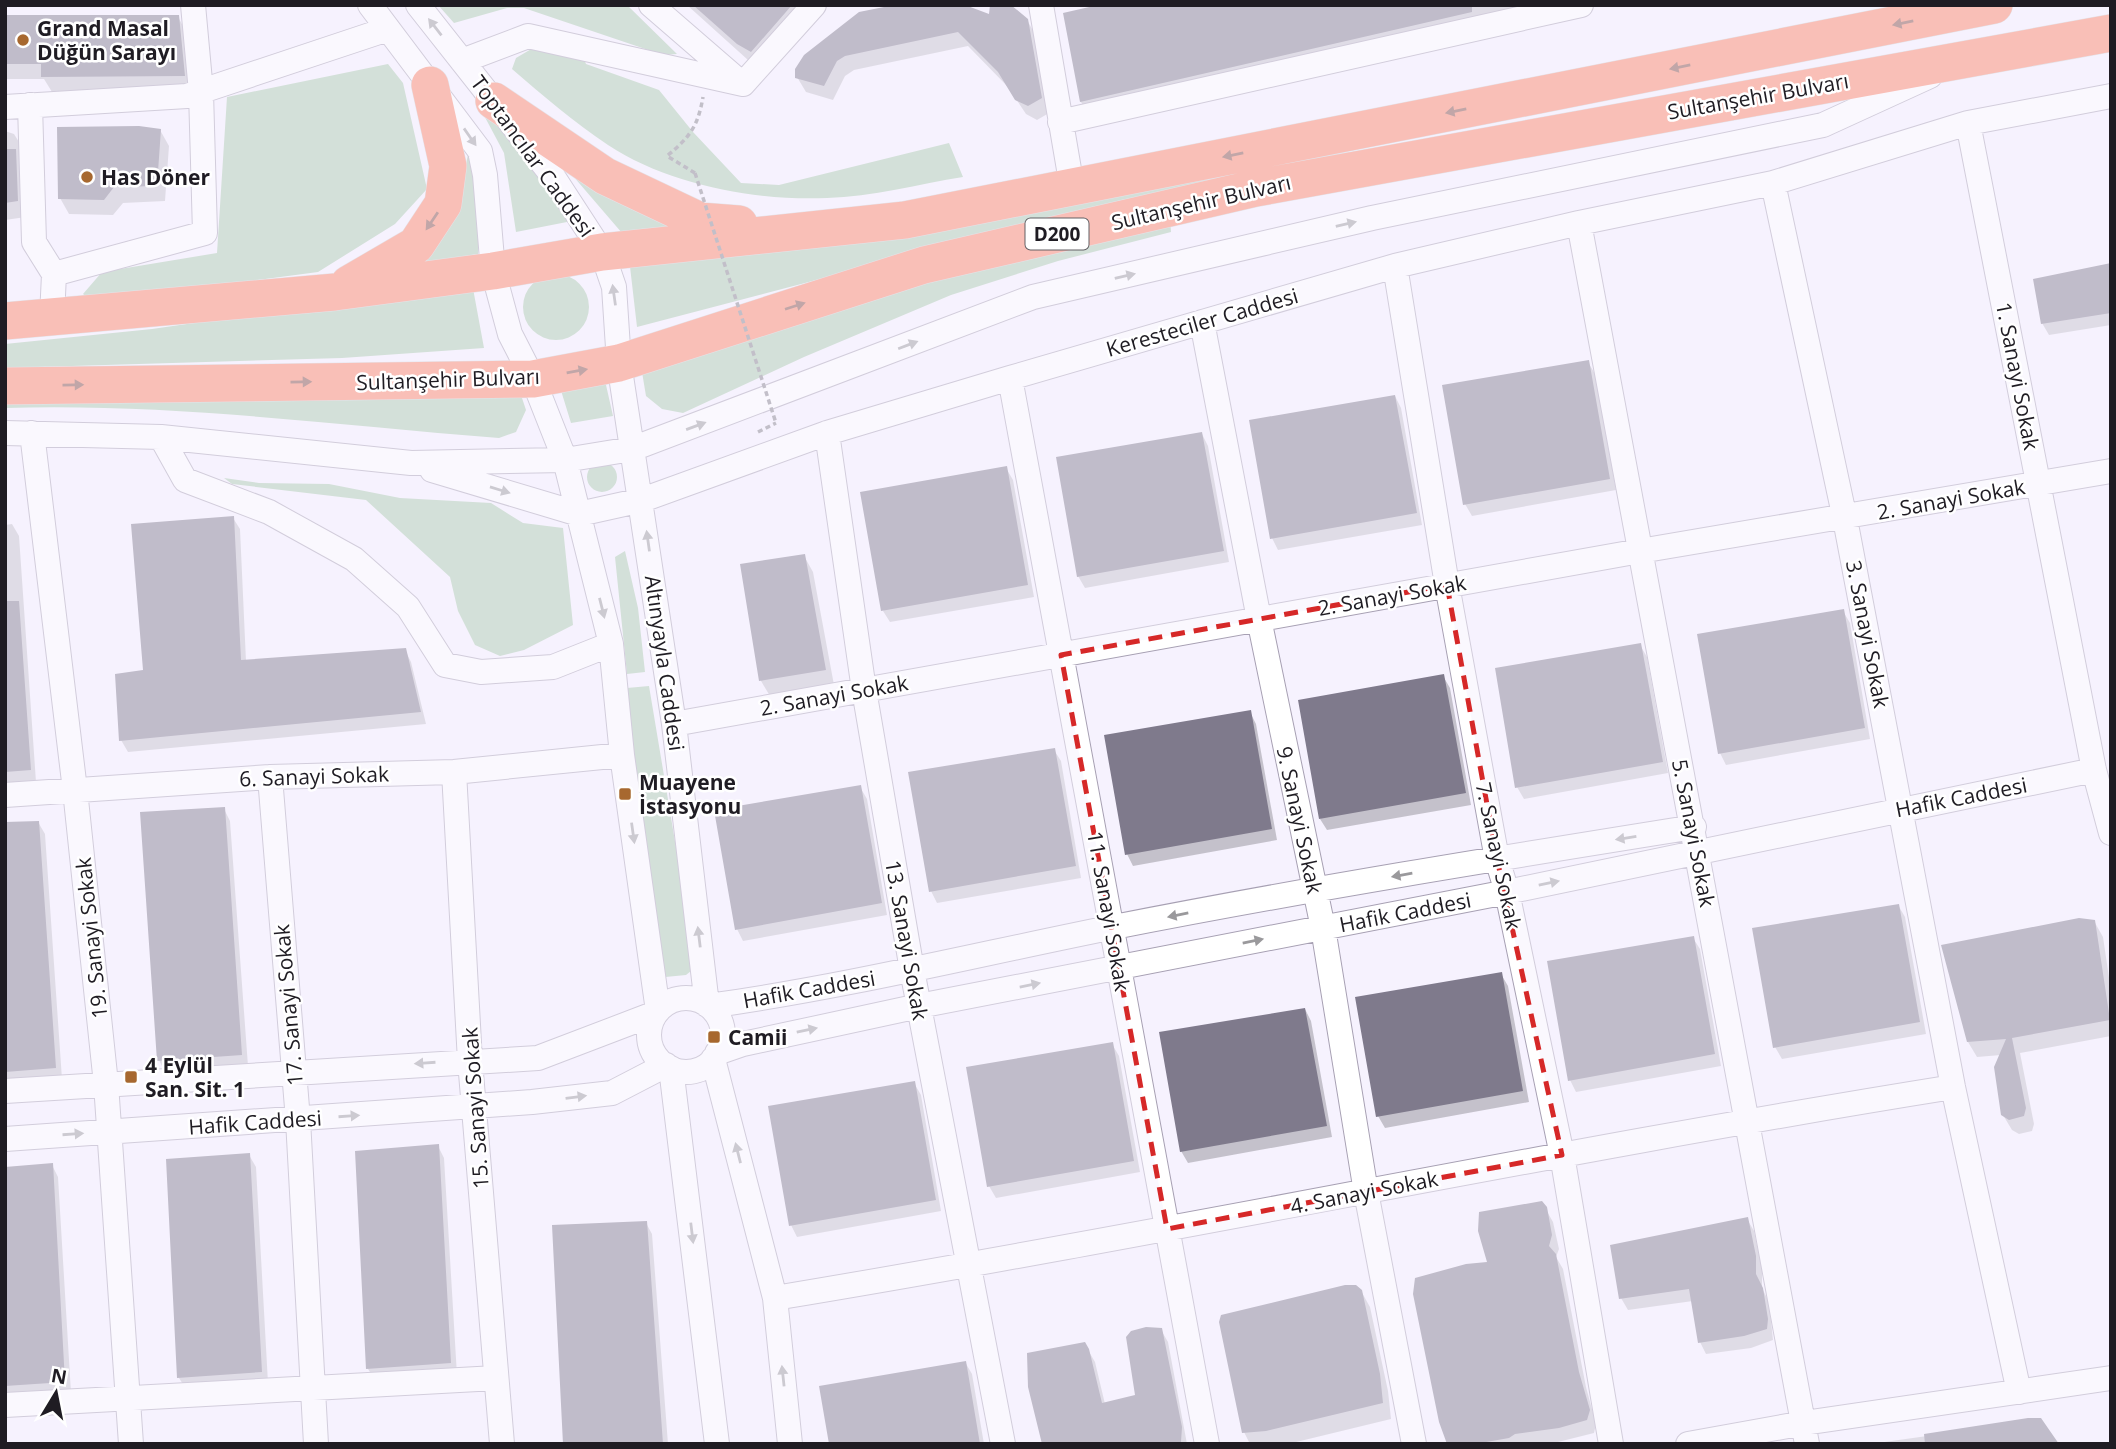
<svg xmlns="http://www.w3.org/2000/svg" width="2116" height="1449" font-family="'Open Sans',sans-serif">
  <style>
    .green { fill: #a9caad }
    .shadow { fill: #0003 }
    .building { fill: #7f7a8c }
    .lines { fill: none; stroke-linecap: round; stroke-linejoin: round }
    .minor-casing { stroke: #a7a0b3; stroke-width: 26 }
    .highway-casing { stroke: #d2d2d3; stroke-width: 38 }
    .path { stroke: #848089; stroke-width: 3.5; stroke-dasharray: 5 3.5; stroke-linecap: butt }
    .minor { stroke: #fff; stroke-width: 24 }
    .highway { stroke: #fc8263; stroke-width: 37 }
    .path-bridge { stroke: #848089; stroke-width: 3.5; stroke-dasharray: 5 3.5; stroke-linecap: butt }
    .oneway { fill: #824a40 }
    .oneway2 { fill: #9a999c }
    .marked { fill: none; stroke: #d62828; stroke-width: 5; stroke-dasharray: 14 9; stroke-linejoin: round }
    .poi-dot { fill: #a7682f; stroke: #fff; stroke-width: 2.5 }
    .labels { text-anchor: middle; dominant-baseline: central; stroke-width: 5; stroke-linejoin: round; paint-order: stroke }
    .shield { fill: #fff; stroke: #626065; stroke-width: 2 }
    .shield-label { font-size: 19px; font-weight: bold; fill: #1f1c23 }
    .poi-label { font-size: 21px; font-weight: bold; fill: #1f1c23; stroke: #fff; text-anchor: start }
    .street-label { font-size: 21px; fill: #1f1c23; stroke: #fff }
  </style>
  <rect width="100%" height="100%" fill="#f6f2fe"/>
  <!-- green -->
  <path class="green" d="M438,5H627L677,54L663,55L524,8H507L454,23Z
    M533,48L582,54L586,64L659,90L693,132L741,183L779,185L949,143L963,177C919,184 872,197 827,198C755,201 669,185 608,145C574,122 543,96 512,69L516,58Z
    M388,64L403,83L427,189L395,224L318,272L93,302L83,294L102,272L217,253L227,97Z
    M470,89L572,221L516,232L504,153Z
    M1309,148L1315,160L1122,200L637,327L629,258Z
    M469,150L481,204L478,254L424,263L460,191Z
    M567,169L691,235L628,240Z
    M1170,218L1171,232L1058,261L951,295L804,357L683,413L662,409L646,396L642,372L653,356Z
    M523 307a33 33 0 1 1 66 0a33 33 0 1 1-66 0Z
    M472,283L484,348L342,358L5,368V344L152,329Z
    M604,376L613,416L571,423L559,384Z
    M520,392L526,410L516,432L499,438C335,425 170,403 5,408V398Z
    M587 477a15 15 0 1 1 30 0a15 15 0 1 1-30 0Z
    M224,478L259,483L329,484L400,498L491,503L523,523L563,528L573,625L524,650L500,656L475,645L458,611L450,577L366,500L232,484Z
    M625,551L638,608L645,672L627,674L615,557Z
    M649,686L696,967L686,975L655,978L627,688Z"/>
  <!-- shadow -->
  <path class="shadow" d="M687,5H815L760,67L748,60Z
    M1106,5H1552L1088,113L1081,102L1065,14Z
    M5,16L178,17L187,33L192,91L52,92L44,79H5Z
    M1027,20L1036,36L1049,113L1037,120L1026,114L1008,87L968,46L854,70L845,76L833,100L806,92L797,77L805,56Z
    M160,130L169,146L165,201L123,203L113,215L69,214L60,198Z
    M5,131L14,134L24,150L26,217L5,220Z
    M2111,265V325L2049,335L2042,323Z
    M1588,362L1595,374L1616,490L1472,516L1465,504Z
    M1395,396L1401,408L1422,525L1278,550L1272,538Z
    M1202,434L1208,446L1229,562L1085,588L1078,576Z
    M1006,468L1013,480L1034,597L890,622L883,611Z
    M233,518L240,529L246,661L405,650L411,662L426,724L128,752L121,740L144,672Z
    M12,524L19,536L36,782L5,784V525Z
    M804,556L813,572L834,685L770,696L761,681L742,566Z
    M1843,611L1850,623L1870,739L1726,765L1720,753Z
    M1640,645L1647,657L1668,773L1524,799L1517,787Z
    M1443,676L1450,688L1471,805L1327,830L1320,819Z
    M1250,712L1256,724L1277,840L1133,866L1127,854Z
    M1054,750L1061,761L1081,878L937,903L931,891Z
    M860,787L867,799L887,915L743,941L737,929Z
    M224,809L230,821L248,1066L165,1072L159,1060Z
    M38,822L45,834L62,1079L5,1083V824Z
    M1898,905L1905,917L1926,1034L1782,1059L1775,1047Z
    M2094,921L2103,937L2111,991V1036L2020,1053L2034,1124L2032,1131L2019,1134L2012,1130L2003,1115L2001,1055L1977,1057L1968,1042Z
    M1693,938L1700,949L1721,1066L1576,1092L1570,1080Z
    M1501,974L1508,986L1529,1102L1385,1128L1378,1116Z
    M1305,1009L1311,1021L1332,1137L1188,1163L1181,1151Z
    M1112,1044L1119,1056L1140,1172L996,1198L989,1186Z
    M914,1083L921,1095L941,1211L797,1237L791,1225Z
    M438,1146L444,1158L457,1375L375,1380L368,1369Z
    M249,1155L256,1167L268,1383L186,1389L179,1378Z
    M52,1165L58,1177L71,1393L5,1398V1168Z
    M1545,1208L1553,1222L1559,1249L1556,1257L1563,1269L1586,1387L1596,1424L1594,1433L1550,1444H1449L1490,1263Z
    M1747,1219L1754,1231L1762,1269V1288L1769,1302L1773,1340L1751,1348L1706,1354L1700,1342L1693,1301L1628,1310L1621,1298Z
    M646,1223L652,1234L668,1444H565Z
    M1361,1291L1370,1307L1388,1391L1391,1419L1288,1444H1250L1244,1432Z
    M1161,1330L1168,1342L1187,1444H1044L1088,1350L1095,1362L1105,1404L1137,1397Z
    M965,1362L972,1374L984,1444H831Z
    M2041,1420L2057,1444H1870Z"/>
  <!-- building -->
  <path class="building" d="M693,5H792L751,52L737,44Z
    M894,5H965L989,14L990,5H1011L1028,19L1042,98L1028,106L1015,100L998,72L958,32L845,56L837,61L824,86L795,78V69L804,55L859,12Z
    M1098,5H1472V12L1080,102L1063,13Z
    M5,15H179L185,76L41,77V64H5Z
    M139,126L161,129L157,186L114,187L104,200L58,199L57,127Z
    M5,149H16L18,201L5,203Z
    M2111,263V313L2041,324L2033,279Z
    M1589,360L1610,479L1463,505L1442,385Z
    M1395,395L1417,513L1270,539L1249,420Z
    M1202,432L1224,551L1077,577L1056,457Z
    M1007,466L1028,585L881,611L860,492Z
    M234,516L241,660L406,648L421,712L119,741L115,674L143,670L131,524Z
    M805,554L826,670L759,681L740,564Z
    M5,601H19L31,770L5,772Z
    M1844,609L1865,728L1718,754L1697,634Z
    M1641,643L1663,762L1515,788L1495,668Z
    M1444,674L1466,793L1319,819L1298,700Z
    M1251,710L1272,829L1125,855L1104,735Z
    M1055,748L1076,866L929,892L908,772Z
    M861,785L882,903L735,930L714,810Z
    M225,807L242,1055L157,1061L140,812Z
    M39,821L56,1068L5,1072V822Z
    M1899,904L1920,1022L1773,1048L1752,928Z
    M2079,918L2095,920L2110,1020L2012,1038L2026,1108L2024,1116L2009,1120L2001,1115L1994,1067L2006,1039L1967,1042L1941,945Z
    M1694,936L1715,1054L1568,1081L1547,961Z
    M1502,972L1523,1091L1376,1117L1355,997Z
    M1305,1008L1327,1126L1180,1152L1159,1032Z
    M1113,1042L1134,1161L987,1187L966,1067Z
    M915,1081L936,1200L789,1226L768,1106Z
    M439,1144L451,1363L366,1369L355,1151Z
    M250,1153L262,1372L177,1378L166,1159Z
    M53,1163L65,1382L5,1386V1167Z
    M1542,1201L1547,1207L1552,1235L1549,1246L1556,1254L1579,1372L1590,1410L1587,1420L1559,1428L1515,1434L1509,1438L1475,1444H1447L1439,1422L1413,1294L1415,1278L1466,1264L1487,1262L1478,1231L1479,1212Z
    M1748,1217L1756,1256V1274L1763,1288L1768,1319L1767,1329L1744,1336L1698,1343L1689,1289L1619,1299L1610,1245Z
    M647,1221L663,1444H563L552,1225Z
    M1345,1285H1356L1362,1290L1380,1374L1383,1403L1266,1431L1242,1433L1219,1322L1221,1315Z
    M1146,1327L1162,1328L1182,1427L1181,1442L1042,1444L1028,1387L1027,1353L1085,1342L1089,1349L1102,1403L1135,1395L1126,1337L1131,1331Z
    M966,1361L980,1444H829L819,1386Z
    M2028,1418H2041L2059,1444H1925L1924,1434Z"/>
  <g class="lines">
    <!-- minor casing -->
    <g class="minor-casing">
      <path id="minor" d="M370,5L480,151L485,175L493,271L510,334L533,379L565,460L611,644L622,755L658,1011
        M418,5L552,175L602,252L614,287L619,363L674,724L707,1005
        M651,5L740,82
        M1041,5L1072,187
        M462,61L528,36L743,84L814,5
        M30,105L34,242L54,274
        M5,107L187,96L388,29
        M1060,122L1581,5
        M1968,123L2094,770L2111,833
        M1773,183L1845,519L1953,1087L2019,1392
        M1579,223L1807,1444
        M1395,266L1447,585L1497,859L1507,892L1562,1155L1611,1444
        M52,317L54,274L205,233L201,92L193,5
        M1202,322L1259,619L1323,928L1366,1192L1414,1444
        M1010,378L1207,1444
        M5,433L161,437L411,463L565,460L632,449L1033,297L1372,218L1823,125L1930,76
        M32,433L75,790L106,1084L131,1444
        M827,433L864,690L912,970L1003,1444
        M161,437L185,480L269,512L354,559L408,607L445,665L481,672L553,667L611,644
        M432,470L579,514L642,500L827,433L1010,378L1395,266L1579,223L1773,183L1968,123L2111,96
        M674,724L1640,551L2111,471
        M454,772L470,1061L502,1444
        M270,777L298,1120L316,1444
        M5,795L270,777L454,772L622,755
        M649 1035a37 37 0 1 1 74 0a37 37 0 1 1-74 0Z
        M709,1006C846,987 979,954 1114,927C1307,889 1500,858 1694,827
        M717,1053L743,1044L919,1006L1507,892L2094,770
        M713,1059L775,1298L790,1444
        M671,1068L717,1444
        M5,1091L538,1058L656,1013
        M5,1139L532,1102L612,1093L666,1065
        M775,1298C1169,1233 1559,1150 1953,1087
        M5,1405L496,1378
        M1688,1444L1804,1423L2111,1378"/>
    </g>
    <!-- highway casing -->
    <g class="highway-casing">
      <path id="highway" d="M494,101L605,176L700,221L739,224
        M349,284L416,245L443,204L448,166L430,85
        M5,321L335,292L493,271L602,252L905,220L1994,5
        M5,386L533,379L619,363L924,265L1256,188L2111,33"/>
    </g>
    <!-- path -->
    <path class="path" d="M695,173L667,156C690,137 698,126 703,97
      M758,432L776,423"/>
    <!-- minor -->
    <use href="#minor" class="minor"/>
    <!-- highway -->
    <use href="#highway" class="highway"/>
    <!-- path-bridge -->
    <path class="path-bridge" d="M695,173L776,423"/>
  </g>
  <!-- one-way arrows -->
  <defs><path id="oneway-solid" d="M-6-.8H1V-3.2L6.5 0L1 3.2V.8H-6Z" transform="scale(1.75)"/></defs>
  <g class="oneway">
    <use href="#oneway-solid" transform="translate(1903 23) rotate(169)"/>
    <use href="#oneway-solid" transform="translate(1680 67) rotate(169)"/>
    <use href="#oneway-solid" transform="translate(1456 111) rotate(169)"/>
    <use href="#oneway-solid" transform="translate(1233 155) rotate(169)"/>
    <use href="#oneway-solid" transform="translate(432 221) rotate(124)"/>
    <use href="#oneway-solid" transform="translate(795 306) rotate(-18)"/>
    <use href="#oneway-solid" transform="translate(577 371) rotate(-10)"/>
    <use href="#oneway-solid" transform="translate(301 382) rotate(-1)"/>
    <use href="#oneway-solid" transform="translate(73 385) rotate(-1)"/>
  </g>
  <g class="oneway2">
    <use href="#oneway-solid" transform="translate(435 27) rotate(-128)"/>
    <use href="#oneway-solid" transform="translate(470 137) rotate(55)"/>
    <use href="#oneway-solid" transform="translate(1346 224) rotate(-13)"/>
    <use href="#oneway-solid" transform="translate(1125 276) rotate(-13)"/>
    <use href="#oneway-solid" transform="translate(614 295) rotate(-98)"/>
    <use href="#oneway-solid" transform="translate(908 345) rotate(-21)"/>
    <use href="#oneway-solid" transform="translate(696 426) rotate(-20)"/>
    <use href="#oneway-solid" transform="translate(500 490) rotate(17)"/>
    <use href="#oneway-solid" transform="translate(648 541) rotate(-98)"/>
    <use href="#oneway-solid" transform="translate(602 608) rotate(76)"/>
    <use href="#oneway-solid" transform="translate(633 833) rotate(82)"/>
    <use href="#oneway-solid" transform="translate(1626 838) rotate(171)"/>
    <use href="#oneway-solid" transform="translate(1402 875) rotate(170)"/>
    <use href="#oneway-solid" transform="translate(1549 883) rotate(-12)"/>
    <use href="#oneway-solid" transform="translate(1178 915) rotate(169)"/>
    <use href="#oneway-solid" transform="translate(699 937) rotate(-97)"/>
    <use href="#oneway-solid" transform="translate(1253 941) rotate(-11)"/>
    <use href="#oneway-solid" transform="translate(1030 985) rotate(-11)"/>
    <use href="#oneway-solid" transform="translate(807 1030) rotate(-12)"/>
    <use href="#oneway-solid" transform="translate(425 1063) rotate(176)"/>
    <use href="#oneway-solid" transform="translate(576 1097) rotate(-7)"/>
    <use href="#oneway-solid" transform="translate(349 1116) rotate(-4)"/>
    <use href="#oneway-solid" transform="translate(73 1134) rotate(-4)"/>
    <use href="#oneway-solid" transform="translate(738 1153) rotate(-104)"/>
    <use href="#oneway-solid" transform="translate(692 1233) rotate(83)"/>
    <use href="#oneway-solid" transform="translate(783 1376) rotate(-96)"/>
  </g>
  <!-- marked area -->
  <path d="M0 0H2116V1449H0ZM1447,585L1497,859L1562,1155L1167,1229L1061,655Z" fill="#f6f2fe" fill-opacity=".55" fill-rule="evenodd"/>
  <path class="marked" d="M1447,585L1497,859L1562,1155L1167,1229L1061,655Z"/>
  <!-- markers -->
  <g class="poi-dot">
    <circle cx="23" cy="40" r="7"/>
    <circle cx="87" cy="177" r="7"/>
    <rect x="618" y="787" width="14" height="14" rx="3.5"/>
    <rect x="707" y="1030" width="14" height="14" rx="3.5"/>
    <rect x="124" y="1070" width="14" height="14" rx="3.5"/>
  </g>
  <g class="labels">
    <!-- shield labels -->
    <rect class="shield" x="1025.5" y="218.5" width="63" height="31" rx="5"/>
    <g class="shield-label">
      <text x="1057" y="234">D200</text>
    </g>
    <!-- poi labels -->
    <g class="poi-label">
      <text x="37" y="28">Grand Masal<tspan x="37" dy="24">Düğün Sarayı</tspan></text>
      <text x="101" y="177">Has Döner</text>
      <text x="639" y="782">Muayene<tspan x="639" dy="24">İstasyonu</tspan></text>
      <text x="728" y="1037">Camii</text>
      <text x="145" y="1065">4 Eylül<tspan x="145" dy="24">San. Sit. 1</tspan></text>
    </g>
    <!-- street labels -->
    <g class="street-label">
      <text transform="translate(1758 96) rotate(-10)">Sultanşehir Bulvarı</text>
      <text transform="translate(533 156) rotate(54)">Toptancılar Caddesi</text>
      <text transform="translate(1201 202) rotate(-13)">Sultanşehir Bulvarı</text>
      <text transform="translate(1202 322) rotate(-16)">Keresteciler Caddesi</text>
      <text transform="translate(2018 376) rotate(79)">1. Sanayi Sokak</text>
      <text transform="translate(448 379) rotate(-2)">Sultanşehir Bulvarı</text>
      <text transform="translate(1951 499) rotate(-10)">2. Sanayi Sokak</text>
      <text transform="translate(1392 595) rotate(-10)">2. Sanayi Sokak</text>
      <text transform="translate(1868 634) rotate(79)">3. Sanayi Sokak</text>
      <text transform="translate(665 663) rotate(82)">Altınyayla Caddesi</text>
      <text transform="translate(834 695) rotate(-10)">2. Sanayi Sokak</text>
      <text transform="translate(314 776) rotate(-2)">6. Sanayi Sokak</text>
      <text transform="translate(1961 797) rotate(-11)">Hafik Caddesi</text>
      <text transform="translate(1300 820) rotate(78)">9. Sanayi Sokak</text>
      <text transform="translate(1694 833) rotate(79)">5. Sanayi Sokak</text>
      <text transform="translate(1499 856) rotate(78)">7. Sanayi Sokak</text>
      <text transform="translate(1109 911) rotate(80)">11. Sanayi Sokak</text>
      <text transform="translate(1405 912) rotate(-11)">Hafik Caddesi</text>
      <text transform="translate(91 938) rotate(-96)">19. Sanayi Sokak</text>
      <text transform="translate(907 940) rotate(80)">13. Sanayi Sokak</text>
      <text transform="translate(809 989) rotate(-10)">Hafik Caddesi</text>
      <text transform="translate(288 1005) rotate(-95)">17. Sanayi Sokak</text>
      <text transform="translate(475 1108) rotate(-94)">15. Sanayi Sokak</text>
      <text transform="translate(255 1122) rotate(-4)">Hafik Caddesi</text>
      <text transform="translate(1364 1192) rotate(-11)">4. Sanayi Sokak</text>
    </g>
  </g>
  <!-- border -->
  <rect width="2116" height="1449" fill="none" stroke="#1f1c23" stroke-width="14"/>
  <!-- north arrow -->
  <g transform="translate(56 1393) rotate(10)" stroke="#ffffff" stroke-width="5" paint-order="stroke">
  <path d="M0-5L12 26L0 18L-12 26Z" fill="#1f1c23"/>
  <text y="-10" font-size="19" font-weight="bold" text-anchor="middle" fill="#1f1c23">N</text>
  </g>
</svg>
